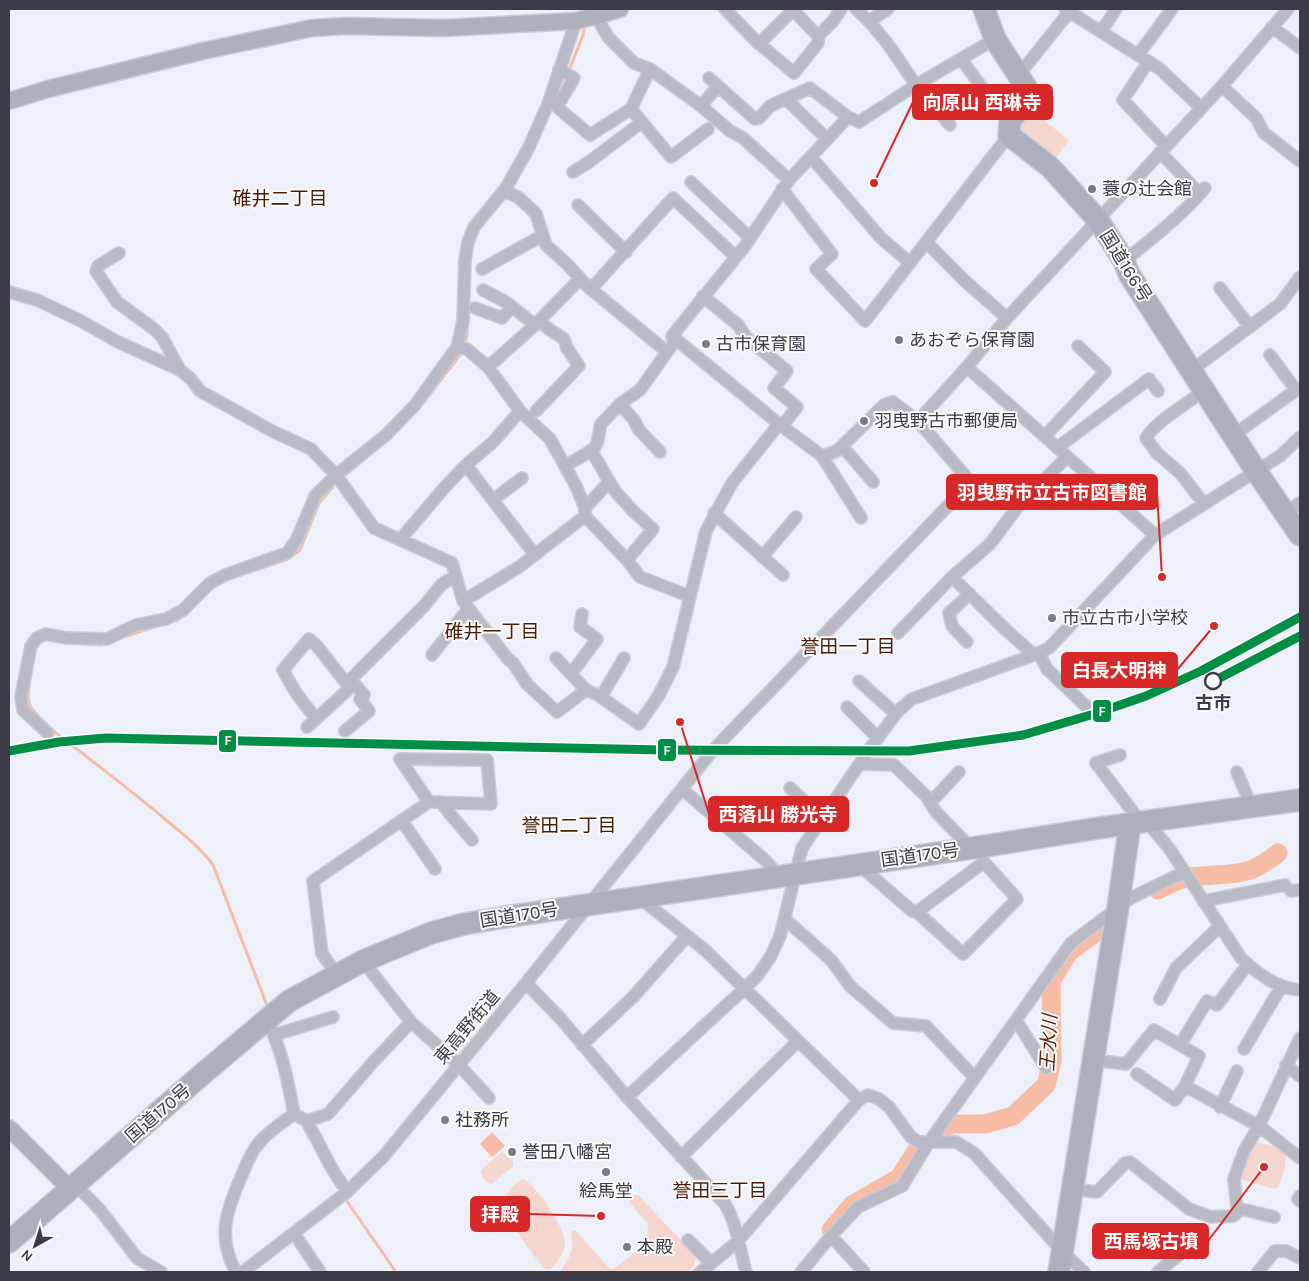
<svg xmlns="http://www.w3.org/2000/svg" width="1309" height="1281" font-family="Karla,'Noto Sans JP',sans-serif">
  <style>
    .green { fill: #f4d6ce }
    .water { fill: #f6bca6 }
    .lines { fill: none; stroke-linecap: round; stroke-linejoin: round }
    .stream { stroke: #f6bca6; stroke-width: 3 }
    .river { stroke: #f6bca6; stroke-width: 19 }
    .street-casing { stroke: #cbcdd5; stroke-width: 14 }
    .secondary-casing { stroke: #cbcdd5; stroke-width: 19 }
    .highway-casing { stroke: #cbcdd5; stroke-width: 24 }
    .street { stroke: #b9bac6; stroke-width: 11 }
    .secondary { stroke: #afb0be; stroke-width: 16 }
    .highway { stroke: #adafbd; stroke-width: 21 }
    .rail-1-casing { stroke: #fbfbfb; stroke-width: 12 }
    .rail-2-casing { stroke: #fbfbfb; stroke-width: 12 }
    .rail-1 { stroke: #028e46; stroke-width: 9 }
    .rail-2 { stroke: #028e46; stroke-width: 9 }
    .poi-dot { fill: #7a7b85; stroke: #fbfbfb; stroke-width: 2 }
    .stop-dot { fill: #fbfbfb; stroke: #3b3c47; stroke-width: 2.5 }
    .labels { text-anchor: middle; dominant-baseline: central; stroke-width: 4; stroke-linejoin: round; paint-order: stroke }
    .poi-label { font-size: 18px; fill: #3b3c47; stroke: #fbfbfb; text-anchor: start }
    .street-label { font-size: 18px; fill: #3b3c47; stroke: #fbfbfb }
    .stop-label { font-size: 18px; font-weight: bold; fill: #3b3c47; stroke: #fbfbfb }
    .neighbourhood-label { font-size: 19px; fill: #4b1c04; stroke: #fbfbfb }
    .water-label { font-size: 19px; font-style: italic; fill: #59260c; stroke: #fbfbfb }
    .leader { fill: none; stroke: #d62828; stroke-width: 2 }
    .callout-dot { fill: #d62828; stroke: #fbfbfb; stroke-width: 2 }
    .callout { fill: #d62828; stroke: #d62828; stroke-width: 2 }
    .callout-label { font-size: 19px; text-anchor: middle; font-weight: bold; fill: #fff }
    .line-badge { stroke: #fbfbfb; stroke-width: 2 }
    .badge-label { font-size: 14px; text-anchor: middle; font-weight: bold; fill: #fff }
  </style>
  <rect width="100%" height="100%" fill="#eef0f9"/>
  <!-- green -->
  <path class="green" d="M1026,106L1069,140L1051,164L1014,133Z
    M1254,1142L1276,1147L1278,1146L1286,1152L1285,1168L1278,1188L1275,1189L1242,1180L1239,1178Z
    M502,1152L513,1161V1166L492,1184C485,1182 481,1178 481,1170Z
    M524,1179C537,1187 565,1227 565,1243C565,1251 560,1257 556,1264C552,1269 549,1271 543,1268L506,1217C500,1202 510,1183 524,1179Z
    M634,1195H638L695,1255C697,1264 693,1267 687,1272H560C569,1256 575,1253 571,1233L573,1231H576L609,1268L614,1269L645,1244L647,1241L648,1224L630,1203L629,1200Z"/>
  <!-- water -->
  <path class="water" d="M492,1132L505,1146L492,1157L480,1144Z"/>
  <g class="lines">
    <!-- stream -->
    <path class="stream" d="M563,86L583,35L585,24
      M528,161L534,149
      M465,345L467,335V324
      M424,402L463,351
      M342,478L360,463
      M250,572L288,559L300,550L319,503L337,482
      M172,622L178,620L190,611
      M124,637L154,627
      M71,643L101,645L104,643
      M31,673C30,683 25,697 31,707C41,723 66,741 82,753C110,775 139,797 166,820C183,834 200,847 213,865L268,1008
      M281,1039L290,1068
      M301,1121L309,1138
      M344,1197L396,1272
      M693,1272L704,1261"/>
    <!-- river -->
    <path class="river" d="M1158,890C1168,885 1179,879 1190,877C1229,872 1245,880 1278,853
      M942,1128L954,1124H985L1013,1116L1046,1085L1052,1061L1051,981L1069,952L1096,932
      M831,1230L852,1205L899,1178L920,1145"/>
    <!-- street casing -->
    <g class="street-casing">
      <path id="street" d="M725,9L759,44L794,9
        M856,9C880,30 897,57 915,84C926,98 939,111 950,125
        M1065,9L1160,69L1201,108
        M596,16L608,37L634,63L650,69L701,106L730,131L743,138L789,180
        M869,21L888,9
        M1272,27L1300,48
        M1101,32L1116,9
        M818,36L833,21L841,9
        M763,47L794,73L818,43V36L793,10
        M1138,55L1172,9
        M961,59L995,105L1010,121
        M1148,62L1123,100L1166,146
        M559,69L574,78L557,107L590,135L631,109L650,69
        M1017,73L1026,66L1070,11
        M709,78L755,119L759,118L770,106L810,88L848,117
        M1222,86L1256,118L1264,133L1300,161
        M786,99L827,139
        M701,106L718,86
        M631,109L671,157L708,129
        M1160,152L1200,194
        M811,157L881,238L910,263
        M573,172L589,162L642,122
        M691,182L750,238
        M782,189L832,254L816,269L865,321L1009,135
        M504,190L519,198L529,207L536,214L546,245L567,264L586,285L667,352
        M578,205L626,252
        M926,242L966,282L1007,318
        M119,253L98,266L96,271L117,302L154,329L162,337L180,370
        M1124,261C1153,238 1181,216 1205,188
        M482,269L543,235
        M1220,288L1250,327
        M591,289L673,198L736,257
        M483,290L506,302L535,325
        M9,292L37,300L81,321L118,342L180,370L191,379L200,391L274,432L311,449L336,475L374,528L452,563L463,601L519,567L585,516L627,560L640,577L689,596
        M703,296L738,325L746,337L787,371L774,388L797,407L782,426
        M475,308L502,318L512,307
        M457,347L467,349L488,367L520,411L550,439L576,486L585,508V516
        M488,367L535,325L580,279
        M967,367L1155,535
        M1192,370L1280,304L1300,277
        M620,404L634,420L639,430L660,452
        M536,411L579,366L567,348L564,339L550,330L539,321
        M918,421L967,367L1007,318L1222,86L1288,9
        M1234,435L1296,390L1270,355
        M1045,436L1105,372L1078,346
        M842,446L873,482
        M1057,448L1149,379L1158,391
        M591,450L615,491L633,511L653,529L627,560
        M822,456L861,518
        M466,465L535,555
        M565,466L594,449L597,443L601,424L620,404L640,390L672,345
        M493,500L522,478
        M1204,504L1181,474L1157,453L1146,438C1155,422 1189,402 1205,390
        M585,508L609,482
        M714,513L783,575
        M1286,513L1300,503
        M400,540L444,488L466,465L493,442L520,411
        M762,557L796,517
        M463,601L508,659L513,663L527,684L557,712L586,690
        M898,633L952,577
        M967,642L952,626L949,613L970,594
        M1039,653L1047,669L1090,710
        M432,655L468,609
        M1034,655L1005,629L952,577L990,544L1019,505L1067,457
        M556,658L586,690L598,695L639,724L659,695L673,667L706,531L732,483L779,424
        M571,674L597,639L580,627L582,614
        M859,681L896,714
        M346,684L424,606L442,584L456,576
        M601,697L624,658
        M847,707L878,738
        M307,727L350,688L317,646L309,639L283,670L296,693L316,719
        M345,731L369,711L360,699L364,695L351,680
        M48,733L23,710L21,696L31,646L37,638L46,634L66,638L107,639L136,625L166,619L183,610L210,583L225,575L287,553L297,539L315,496L336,475L386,435L415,405L457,347L463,321L465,260L468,242L474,227L506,188L529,147L548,104L576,21
        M1120,755L1096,763L1136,816L1137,823
        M860,764L894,765L926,796L936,812L971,848
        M1237,772L1252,808
        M790,788L802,799L818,824
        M682,789L766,861L778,875
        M440,802L472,840
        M930,803L959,772
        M402,821L435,869
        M1147,822L1169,848L1241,958C1258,974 1276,988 1300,990
        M858,864L912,911L917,912L963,954L1017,899L984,862L979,847
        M1291,891L1300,890
        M640,898L706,951L859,1100
        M1203,901L1285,885
        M917,912L984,862
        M785,919L831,960L850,986L893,1023L926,1026L975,1078
        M363,961L411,1022L458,1064L489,1098
        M337,974L322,954L313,881L429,802L491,804L487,760L400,759L429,802
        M526,983L560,1018L627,1097L725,1204C737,1224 740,1250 746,1272
        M1160,999L1176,968L1219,927
        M267,1020C282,1050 288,1081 294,1114
        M1016,1020L1046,1068
        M274,1035L333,1017
        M582,1045L633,997L687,936
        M1180,1045L1207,1001L1217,1005L1248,964
        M1244,1049L1281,987
        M1092,1060L1126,1064L1154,1030L1199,1056L1185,1086L1259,1126L1300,1158
        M1286,1065L1300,1076
        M1137,1074L1175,1100L1185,1086
        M627,1097L744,989L758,975L771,956L780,936L802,848L869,750L898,711L912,699L1034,655L1049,648L1155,535L1280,456L1300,437
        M1220,1107L1237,1071
        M307,1121L331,1167L347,1192
        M681,1157L797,1042
        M76,1185L101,1211L137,1258L161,1272
        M1072,1189L1097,1192L1125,1163L1130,1162L1189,1209L1211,1217L1233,1216L1237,1213V1208
        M1300,1196L1298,1199L1300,1201
        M1274,1217L1237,1208L1234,1179L1244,1151L1259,1126L1300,1038
        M294,1233L320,1272
        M831,1236L864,1272
        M688,1240L711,1263
        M236,1272C217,1237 226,1212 241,1177C246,1166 250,1153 259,1143C268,1131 282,1123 294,1114L307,1121L328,1114L374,1061L411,1022
        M243,1272L347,1192L384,1156L526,983L713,750L968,485V479L918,421L893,402L884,405L837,451L822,456L779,424L672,336L745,246L789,180L848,117L859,122L916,85L995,39
        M701,1272L738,1241L859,1100L868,1095L879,1099L889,1107L911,1137L918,1142H956L974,1153L1062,1251L1084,1272
        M801,1272L831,1236L858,1207L902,1186L929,1142L1071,943L1131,898L1184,872
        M1158,1272L1186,1249
        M1258,1272L1275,1251H1286L1300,1258"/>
    </g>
    <!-- secondary casing -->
    <g class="secondary-casing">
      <path id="secondary" d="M9,101L48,89L203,51L312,28L346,26L443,28L576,21L620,9
        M9,1128L70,1189"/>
    </g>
    <!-- highway casing -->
    <g class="highway-casing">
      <path id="highway" d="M984,9L995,39L1026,87L1027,99L1010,121L1009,135L1050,167L1098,220L1124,261L1129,274L1256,471L1300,535
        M9,1242L206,1071L289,1001L363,961L431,933L464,924L506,917L979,847L1099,828L1300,800
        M1059,1272L1118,907L1130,824"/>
    </g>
    <!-- street -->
    <use href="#street" class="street"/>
    <!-- secondary -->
    <use href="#secondary" class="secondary"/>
    <!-- highway -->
    <use href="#highway" class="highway"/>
    <!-- rail-1 casing -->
    <g class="rail-1-casing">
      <path id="rail-1" d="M9,751L59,742L106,738L664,750L909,751L1023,735L1094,714L1146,696L1201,671L1300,617"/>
    </g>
    <!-- rail-2 casing -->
    <g class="rail-2-casing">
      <path id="rail-2" d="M1210,683L1300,636"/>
    </g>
    <!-- rail-1 -->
    <use href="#rail-1" class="rail-1"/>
    <!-- rail-2 -->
    <use href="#rail-2" class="rail-2"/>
  </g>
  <!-- markers -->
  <g class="poi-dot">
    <circle cx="1092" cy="189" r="5"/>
    <circle cx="899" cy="340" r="5"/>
    <circle cx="706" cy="344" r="5"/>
    <circle cx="864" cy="421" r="5"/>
    <circle cx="1052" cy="618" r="5"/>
    <circle cx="445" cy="1120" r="5"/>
    <circle cx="512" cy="1152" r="5"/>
    <circle cx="606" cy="1172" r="5"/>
    <circle cx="627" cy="1247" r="5"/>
  </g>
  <circle class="stop-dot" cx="1213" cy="681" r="8"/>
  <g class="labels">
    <!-- poi labels -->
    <g class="poi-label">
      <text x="1102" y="189">蓑の辻会館</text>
      <text x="909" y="340">あおぞら保育園</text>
      <text x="716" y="344">古市保育園</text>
      <text x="874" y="421">羽曳野古市郵便局</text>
      <text x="1062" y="618">市立古市小学校</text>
      <text x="455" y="1120">社務所</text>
      <text x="522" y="1152">誉田八幡宮</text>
      <text x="606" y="1191" text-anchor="middle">絵馬堂</text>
      <text x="637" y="1247">本殿</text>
    </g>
    <!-- street labels -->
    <g class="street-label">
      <text transform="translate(1126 266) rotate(58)">国道166号</text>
      <text transform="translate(920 855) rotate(-8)">国道170号</text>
      <text transform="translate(519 915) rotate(-9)">国道170号</text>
      <text transform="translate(467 1027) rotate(-50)">東高野街道</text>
      <text transform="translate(158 1113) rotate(-41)">国道170号</text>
    </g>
    <!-- stop labels -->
    <g class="stop-label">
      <text x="1213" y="703">古市</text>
    </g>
    <!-- neighbourhood labels -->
    <g class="neighbourhood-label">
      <text x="280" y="199">碓井二丁目</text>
      <text x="492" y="632">碓井一丁目</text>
      <text x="848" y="647">誉田一丁目</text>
      <text x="569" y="826">誉田二丁目</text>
      <text x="720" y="1191">誉田三丁目</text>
    </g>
    <!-- water labels -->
    <g class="water-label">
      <text transform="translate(1049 1043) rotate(-87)">王水川</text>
    </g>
  </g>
  <!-- callouts -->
  <path class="leader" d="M874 183L913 102M1162 577L1157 492M1214 626L1177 670M680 722L709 814M601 1216L529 1214M1264 1167L1208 1241"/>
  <g class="callout-dot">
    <circle cx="874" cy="183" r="5"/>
    <circle cx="1162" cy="577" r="5"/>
    <circle cx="1214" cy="626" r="5"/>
    <circle cx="680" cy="722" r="5"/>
    <circle cx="601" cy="1216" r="5"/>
    <circle cx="1264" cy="1167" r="5"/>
  </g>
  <g class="callout">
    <rect x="913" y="85" width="139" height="34" rx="5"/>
    <rect x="947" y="475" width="210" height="34" rx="5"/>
    <rect x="1062" y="653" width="115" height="34" rx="5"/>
    <rect x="709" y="797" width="139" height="34" rx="5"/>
    <rect x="471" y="1197" width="58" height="34" rx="5"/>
    <rect x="1093" y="1224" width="115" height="34" rx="5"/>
  </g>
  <g class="callout-label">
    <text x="982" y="109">向原山 西琳寺</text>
    <text x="1052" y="499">羽曳野市立古市図書館</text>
    <text x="1119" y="677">白長大明神</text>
    <text x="778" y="821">西落山 勝光寺</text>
    <text x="500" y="1221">拝殿</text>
    <text x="1151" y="1248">西馬塚古墳</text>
  </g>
  <g class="line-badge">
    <rect x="1092" y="699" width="20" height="24" rx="5" fill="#028e46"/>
    <rect x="218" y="729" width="19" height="24" rx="5" fill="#028e46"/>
    <rect x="657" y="738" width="20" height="24" rx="5" fill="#028e46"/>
  </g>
  <g class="badge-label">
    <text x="1102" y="716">F</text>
    <text x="228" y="745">F</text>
    <text x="667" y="755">F</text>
  </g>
  <!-- border -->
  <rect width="1309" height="1281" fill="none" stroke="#3b3c47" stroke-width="20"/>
  <!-- north arrow -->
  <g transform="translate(35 1246) rotate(219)" stroke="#fbfbfb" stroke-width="4" paint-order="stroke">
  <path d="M0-4L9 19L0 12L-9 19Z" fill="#3b3c47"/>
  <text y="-8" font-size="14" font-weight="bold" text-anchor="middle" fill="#3b3c47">N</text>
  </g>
</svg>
